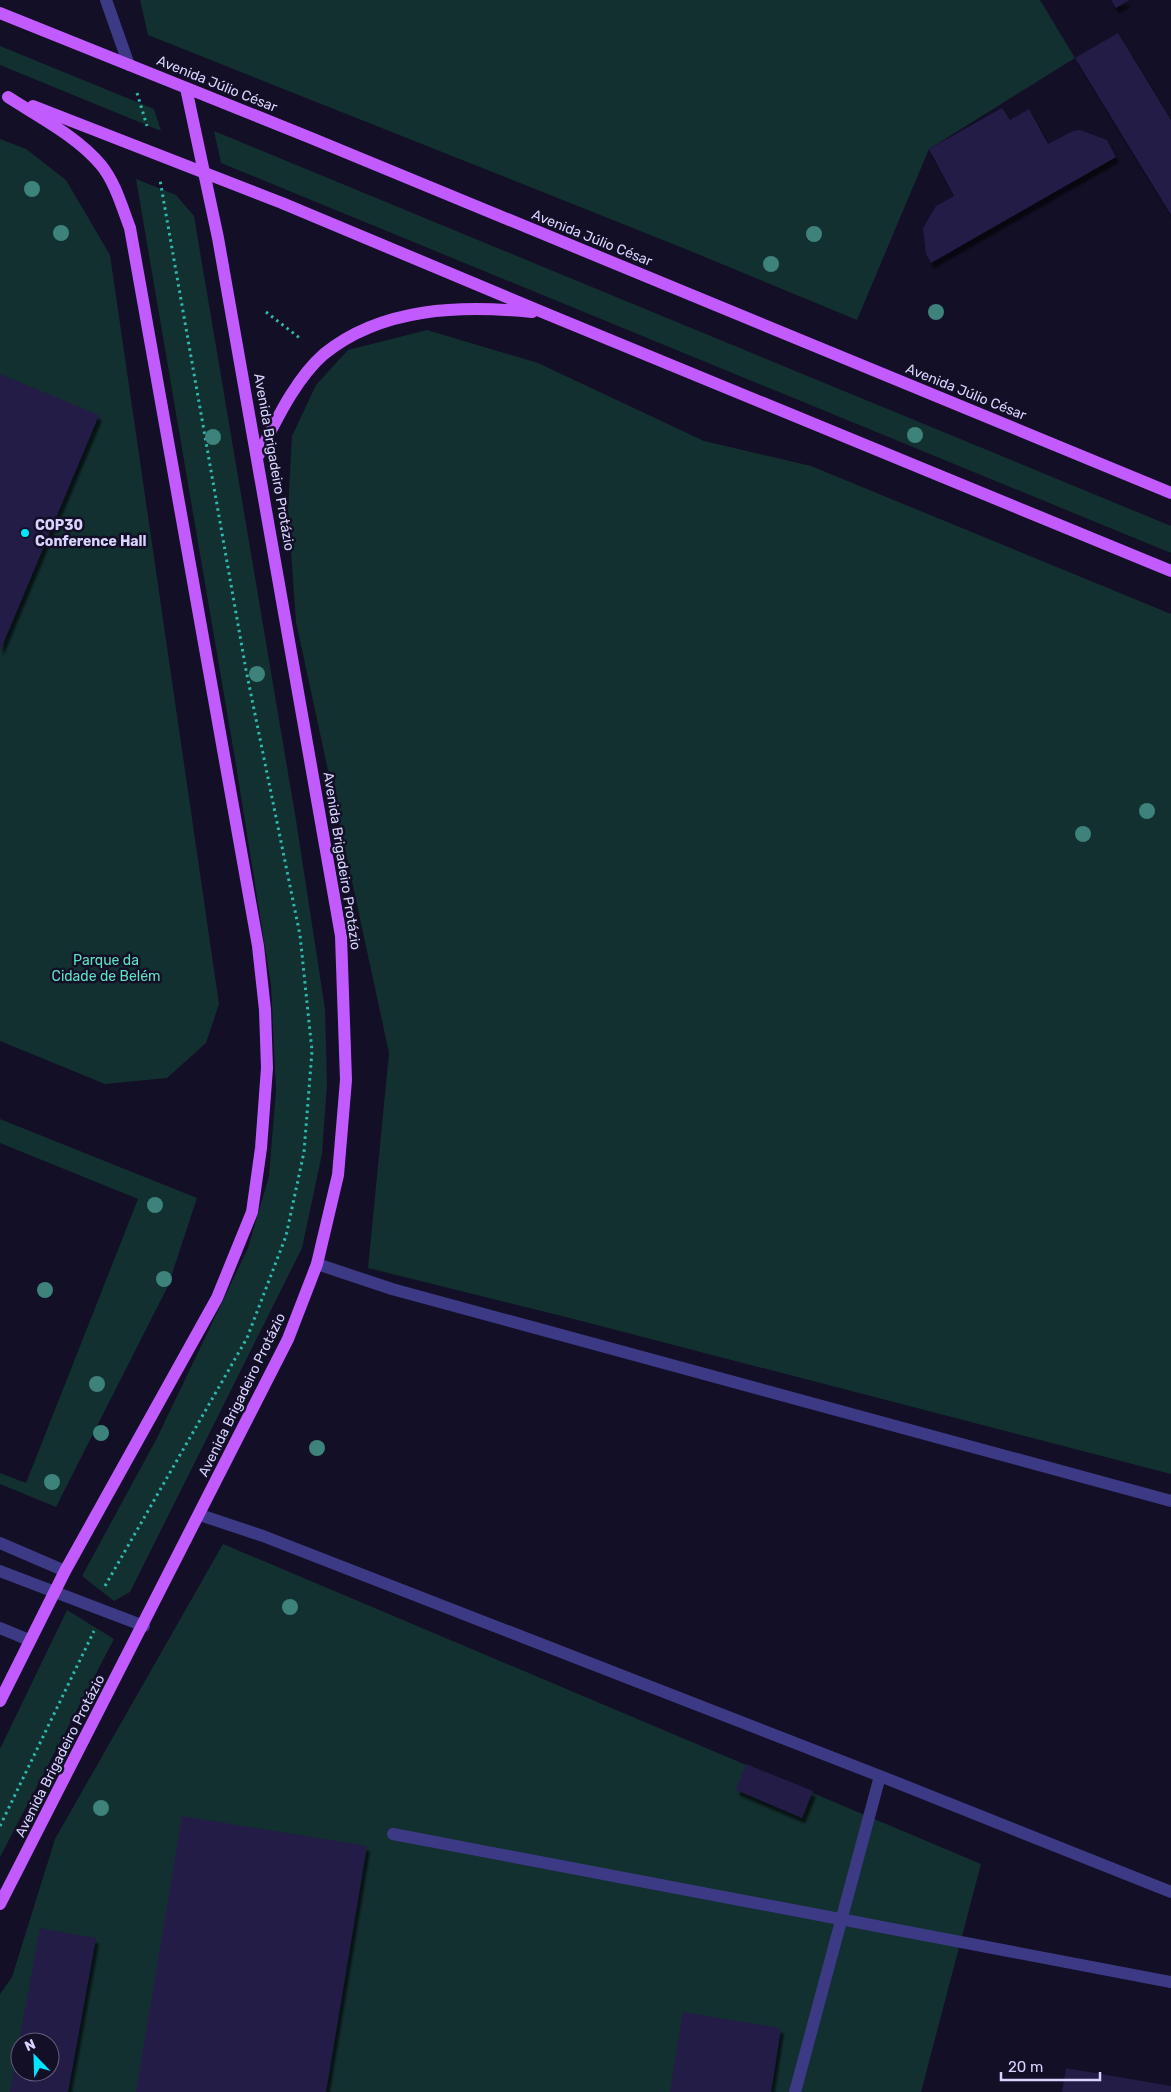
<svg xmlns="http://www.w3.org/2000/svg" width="1171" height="2092" font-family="Rubik,sans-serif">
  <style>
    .green { fill: #12302f; fill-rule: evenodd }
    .building { fill: #241b47; filter: url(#shadow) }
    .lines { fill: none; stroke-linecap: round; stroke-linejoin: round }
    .path { stroke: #2fb8b0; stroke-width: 3; stroke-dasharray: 2.5 4; stroke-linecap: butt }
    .minor { stroke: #3d3a85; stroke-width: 12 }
    .major { stroke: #c25bff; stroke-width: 12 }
    .tree { fill: #3d827b }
    .poi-dot { fill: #00e5ff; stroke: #130f26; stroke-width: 2 }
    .labels { text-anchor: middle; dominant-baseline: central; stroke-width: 5; stroke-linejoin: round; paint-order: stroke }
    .street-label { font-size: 14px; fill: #d9d4ff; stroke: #130f26 }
    .poi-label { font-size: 14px; font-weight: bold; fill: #d9d4ff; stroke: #130f26; text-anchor: start }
    .park-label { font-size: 14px; fill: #5fe0c0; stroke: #130f26 }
  </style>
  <defs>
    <filter id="shadow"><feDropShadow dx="3" dy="5.5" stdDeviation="1" flood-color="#0009"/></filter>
  </defs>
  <rect width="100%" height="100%" fill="#130f26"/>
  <!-- green -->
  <path class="green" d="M140,0H1040L1075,58L929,149L857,320L683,248L148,35Z
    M0,46L154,109L161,131L0,65Z
    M214,131L1171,526V553L221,163Z
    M0,139L26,149L66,180L110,255L219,1004L206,1043L167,1078L105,1084L0,1041Z
    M136,179L176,195L194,216L296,820L325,1009L327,1084L322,1154L302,1248L130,1592L114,1601L82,1576L157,1438L248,1248L269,1176L276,1090L271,985L236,765Z
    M427,330L538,363L704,441L811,466L1171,614V1474L566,1317L368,1268L389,1053L296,622L288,510L292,436L316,385L348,350Z
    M0,1119L197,1198L168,1286L56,1507L0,1484V1473L26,1483L138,1199L0,1143Z
    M223,1544L981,1864L921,2092H0V1994L12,1977L55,1839ZM20,2042H50V2072H20Z
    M67,1610L114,1639L0,1857V1749Z"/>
  <!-- building -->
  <path class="building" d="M1111,0H1129L1116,8Z
    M1118,33L1171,120V215L1075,58Z
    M1002,108L1010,120L1029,109L1048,144L1073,131L1080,130L1107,140L1116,157L931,263L926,254L923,228L936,206L954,196L929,149Z
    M0,374L99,415L0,651Z
    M746,1764L813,1791L802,1818L736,1790Z
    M182,1816L367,1846L326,2092H136Z
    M40,1928L96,1938L68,2092H10L19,2043L20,2072H50V2042H19Z
    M683,2012L781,2028L771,2092H670Z
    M1066,2068L1171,2086V2092H1062Z"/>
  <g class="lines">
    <!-- path -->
    <path class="path" d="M137,93L147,126
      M266,312L301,339
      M105,1586L247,1338L286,1236L304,1152L312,1051L300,935L246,670L160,180
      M0,1826L94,1631"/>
    <!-- minor -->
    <path class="minor" d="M106,0L129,65
      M317,1264L392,1289L1171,1501
      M200,1515L263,1536L880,1776L1171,1892
      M0,1543L65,1571
      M0,1571L144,1626
      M0,1628L29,1640
      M393,1834L1171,1982
      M795,2092L880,1776"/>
    <!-- major -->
    <path class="major" d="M0,13L311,138L1171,493
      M33,106L282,203L547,314L1171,571
      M258,456C275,423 295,379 324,354C382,307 461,305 532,312
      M0,1701L65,1571L217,1298L252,1212L261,1148L267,1068L265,1010L258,946L130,228C122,207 115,182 101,165C78,137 39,117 8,97
      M0,1904L288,1339L317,1264L338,1175L346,1080L341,936L218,238L186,88"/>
  </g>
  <!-- trees -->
  <g class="tree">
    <circle cx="32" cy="189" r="8"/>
    <circle cx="61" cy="233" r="8"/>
    <circle cx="814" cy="234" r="8"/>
    <circle cx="771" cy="264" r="8"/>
    <circle cx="936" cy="312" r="8"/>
    <circle cx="915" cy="435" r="8"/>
    <circle cx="213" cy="437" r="8"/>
    <circle cx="257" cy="674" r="8"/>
    <circle cx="1147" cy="811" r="8"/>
    <circle cx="1083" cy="834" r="8"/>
    <circle cx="155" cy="1205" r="8"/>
    <circle cx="164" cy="1279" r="8"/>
    <circle cx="45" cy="1290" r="8"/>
    <circle cx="97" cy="1384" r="8"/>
    <circle cx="101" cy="1433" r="8"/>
    <circle cx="317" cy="1448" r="8"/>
    <circle cx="52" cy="1482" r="8"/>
    <circle cx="290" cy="1607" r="8"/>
    <circle cx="101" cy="1808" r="8"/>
  </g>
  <!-- markers -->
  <circle class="poi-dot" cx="25" cy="533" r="5"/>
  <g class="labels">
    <!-- street labels -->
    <g class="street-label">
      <text transform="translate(217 84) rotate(22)">Avenida Júlio César</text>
      <text transform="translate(592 238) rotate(22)">Avenida Júlio César</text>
      <text transform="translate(966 392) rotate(22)">Avenida Júlio César</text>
      <text transform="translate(274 462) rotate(80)">Avenida Brigadeiro Protázio</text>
      <text transform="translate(342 861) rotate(81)">Avenida Brigadeiro Protázio</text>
      <text transform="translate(242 1395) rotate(-64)">Avenida Brigadeiro Protázio</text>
      <text transform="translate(60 1756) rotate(-63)">Avenida Brigadeiro Protázio</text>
    </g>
    <!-- poi labels -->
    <g class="poi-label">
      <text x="35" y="525">COP30<tspan x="35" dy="16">Conference Hall</tspan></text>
    </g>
    <!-- park labels -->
    <g class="park-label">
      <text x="106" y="960">Parque da<tspan x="106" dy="16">Cidade de Belém</tspan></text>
    </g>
  </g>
  <!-- north arrow -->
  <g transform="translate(35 2057) rotate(337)"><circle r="24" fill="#130f26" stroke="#625e7d"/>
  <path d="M0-4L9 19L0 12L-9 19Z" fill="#00e5ff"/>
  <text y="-8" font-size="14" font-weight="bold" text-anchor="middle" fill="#d9d4ff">N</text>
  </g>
  <!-- scale -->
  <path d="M1001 2072v8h99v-8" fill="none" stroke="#d9d4ff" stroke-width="2.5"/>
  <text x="1008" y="2072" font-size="15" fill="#d9d4ff" stroke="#130f26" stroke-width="4" paint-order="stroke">20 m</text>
</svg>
